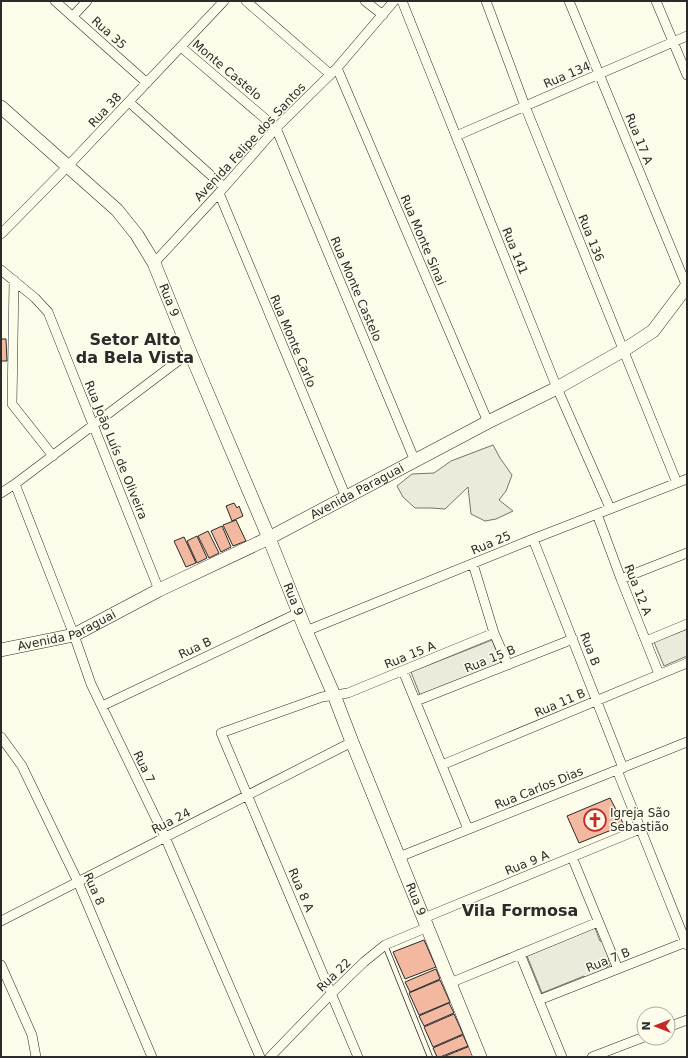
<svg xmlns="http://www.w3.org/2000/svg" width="688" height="1058" font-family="'DejaVu Sans',sans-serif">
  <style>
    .green { fill: #ecebdb; stroke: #74746e }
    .building { fill: #f2b8a0; stroke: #2b2b2b }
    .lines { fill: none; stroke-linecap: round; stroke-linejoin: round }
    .lane-casing { stroke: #2b2b2b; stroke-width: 6 }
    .street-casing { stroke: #2b2b2b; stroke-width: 10 }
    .secondary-casing { stroke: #2b2b2b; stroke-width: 14 }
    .lane { stroke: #fdfbea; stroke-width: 4.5 }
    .street { stroke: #fdfbea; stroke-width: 9 }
    .secondary { stroke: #fdfbea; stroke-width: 13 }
    .labels { text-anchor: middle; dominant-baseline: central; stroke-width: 3; stroke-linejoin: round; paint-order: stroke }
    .street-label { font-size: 12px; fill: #2b2b2b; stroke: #fdfbea }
    .poi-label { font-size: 12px; fill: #2b2b2b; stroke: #fdfbea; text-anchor: start }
    .district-label { font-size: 16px; font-weight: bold; fill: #2b2b2b; stroke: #fdfbea }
  </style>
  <rect width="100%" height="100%" fill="#fdfbea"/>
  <!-- green -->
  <path class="green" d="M493,445L500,458L512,475L506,491L499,500L513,511L496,519L485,521L471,514L468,487L445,509L431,508H415L403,497L397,486L412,474L434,473L451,461Z
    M687,629V656L664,666L654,642Z
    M492,640L501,663L420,695L411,672Z
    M595,928L600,941L604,942L609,959L608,962L610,965L607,967L606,969L585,978L584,976L542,993L527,956Z"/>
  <!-- building -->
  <path class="building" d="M1,339H6L7,361H1Z
    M234,503L237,508L239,506L243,516L232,521L226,506Z
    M236,520L246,541L233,546L223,525Z
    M222,526L231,547L221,552L211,531Z
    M208,531L219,553L209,558L198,536Z
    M197,536L207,558L197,563L187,541Z
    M184,537L196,563L186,567L174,541Z
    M610,798L624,825L579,843L567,816Z
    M424,940L436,967L405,979L393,952Z
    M436,969L440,979L410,992L405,982Z
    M440,980L450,1002L419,1015L409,993Z
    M449,1003L454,1013L424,1026L419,1016Z
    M454,1014L463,1034L433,1047L424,1027Z
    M463,1035L468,1046L440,1057H437L433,1048Z
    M470,1046L473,1057H443Z"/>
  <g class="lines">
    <!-- lane casing -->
    <g class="lane-casing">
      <path id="lane" d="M385,945L430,1057"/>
    </g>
    <!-- street casing -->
    <g class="street-casing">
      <path id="street" d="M55,1L147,83
        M246,1L330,74
        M365,1L383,15
        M402,1L557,388L610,508
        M486,1L525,106L677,483
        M569,1L687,287
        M656,1L687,75
        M73,16L87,1
        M181,47L276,128L415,461
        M337,68L488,422
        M129,102L224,187
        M456,136L687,36
        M219,193L346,497
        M1,234L68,166L224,1
        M154,263L219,193L276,128L337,68L394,1
        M1,270L35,298L48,312L159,590
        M14,280L12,404L53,456
        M15,484L74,635L91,684L165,837L260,1057
        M1,493L15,484L190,352
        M597,514L621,579L659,674
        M533,539L623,768
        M473,564L494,633L508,665
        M621,579L687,553
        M306,631L533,539L687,479
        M646,641L687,624
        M403,671L468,829
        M416,701L573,639
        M102,706L298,613
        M1,737L22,766L78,882L152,1057
        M442,765L687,663
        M617,770L687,945
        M399,857L687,742
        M572,857L618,969
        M424,918L640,829
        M1,921L352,742
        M520,954L562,1057
        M1,965L32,1035L36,1057
        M450,983L598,922
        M539,1000L686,942
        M668,1027L687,1020
        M270,1057L331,994L364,962L385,945L428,927
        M358,1057L221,733L322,697L348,693L494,633
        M592,1057L644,1037"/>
    </g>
    <!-- secondary casing -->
    <g class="secondary-casing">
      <g id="secondary">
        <path id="s1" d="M1,107L117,210L137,235L154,263L190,352L269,538L306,631L334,695L352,742L480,1057"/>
        <path id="s2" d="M1,650L74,635L159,590L269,538L488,422L557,388L624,350L653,331L687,286"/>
      </g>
    </g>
    <!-- lane -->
    <use href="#lane" class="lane"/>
    <!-- street -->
    <use href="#street" class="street"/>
    <!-- secondary -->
    <use href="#secondary" class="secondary"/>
  </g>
  <!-- icons -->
  <defs>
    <g id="church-ring" transform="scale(1.15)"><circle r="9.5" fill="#fdfbea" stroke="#c62828" stroke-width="1.5"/><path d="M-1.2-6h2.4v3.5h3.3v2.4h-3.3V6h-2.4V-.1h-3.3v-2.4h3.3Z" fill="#c62828"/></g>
  </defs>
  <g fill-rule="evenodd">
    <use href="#church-ring" x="595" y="820"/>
  </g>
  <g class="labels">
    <!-- street labels -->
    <g class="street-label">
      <text transform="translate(109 33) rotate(42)">Rua 35</text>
      <text transform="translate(227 70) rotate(40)">Monte Castelo</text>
      <text transform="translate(567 75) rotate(-23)">Rua 134</text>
      <text transform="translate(105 110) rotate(-47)">Rua 38</text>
      <text transform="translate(639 139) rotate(68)">Rua 17 A</text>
      <text transform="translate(250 142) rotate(-47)">Avenida Felipe dos Santos</text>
      <text transform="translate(591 238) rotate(68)">Rua 136</text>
      <text transform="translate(423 240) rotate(67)">Rua Monte Sinai</text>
      <text transform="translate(515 251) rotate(68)">Rua 141</text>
      <text transform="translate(356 289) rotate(67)">Rua Monte Castelo</text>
      <text stroke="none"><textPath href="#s1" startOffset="260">Rua 9</textPath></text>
      <text transform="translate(293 341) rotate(67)">Rua Monte Carlo</text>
      <text transform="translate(116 450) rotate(68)">Rua João Luís de Oliveira</text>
      <text stroke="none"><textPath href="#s2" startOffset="392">Avenida Paraguai</textPath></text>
      <text transform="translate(491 543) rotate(-23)">Rua 25</text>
      <text transform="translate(638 590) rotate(68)">Rua 12 A</text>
      <text stroke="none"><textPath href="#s1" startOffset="584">Rua 9</textPath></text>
      <text stroke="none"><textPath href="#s2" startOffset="69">Avenida Paraguai</textPath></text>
      <text transform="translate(195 648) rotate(-25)">Rua B</text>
      <text transform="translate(590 649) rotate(69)">Rua B</text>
      <text transform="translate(410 655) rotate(-22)">Rua 15 A</text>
      <text transform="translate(490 659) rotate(-22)">Rua 15 B</text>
      <text transform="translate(560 703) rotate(-23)">Rua 11 B</text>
      <text transform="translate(144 767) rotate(64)">Rua 7</text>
      <text transform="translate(539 788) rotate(-22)">Rua Carlos Dias</text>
      <text transform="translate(171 821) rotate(-27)">Rua 24</text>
      <text transform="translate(527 863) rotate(-22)">Rua 9 A</text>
      <text transform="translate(94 889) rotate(66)">Rua 8</text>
      <text transform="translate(301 890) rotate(67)">Rua 8 A</text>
      <text stroke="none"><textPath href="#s1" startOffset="908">Rua 9</textPath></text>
      <text transform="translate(608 960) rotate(-22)">Rua 7 B</text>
      <text transform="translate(334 975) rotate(-44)">Rua 22</text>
    </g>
    <!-- poi labels -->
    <g class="poi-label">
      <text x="610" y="813">Igreja São<tspan x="610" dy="14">Sebastião</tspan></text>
    </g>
    <!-- district labels -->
    <g class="district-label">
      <text x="135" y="339">Setor Alto<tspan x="135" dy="18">da Bela Vista</tspan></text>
      <text x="520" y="910">Vila Formosa</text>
    </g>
  </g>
  <!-- border -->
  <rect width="688" height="1058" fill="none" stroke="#2b2b2b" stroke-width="4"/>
  <!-- north arrow -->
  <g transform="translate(656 1026) rotate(270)"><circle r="19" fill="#fdfbea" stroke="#a9a89e"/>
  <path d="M0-3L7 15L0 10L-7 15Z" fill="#c62828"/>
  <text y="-6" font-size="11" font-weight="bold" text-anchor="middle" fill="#2b2b2b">N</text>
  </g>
</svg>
